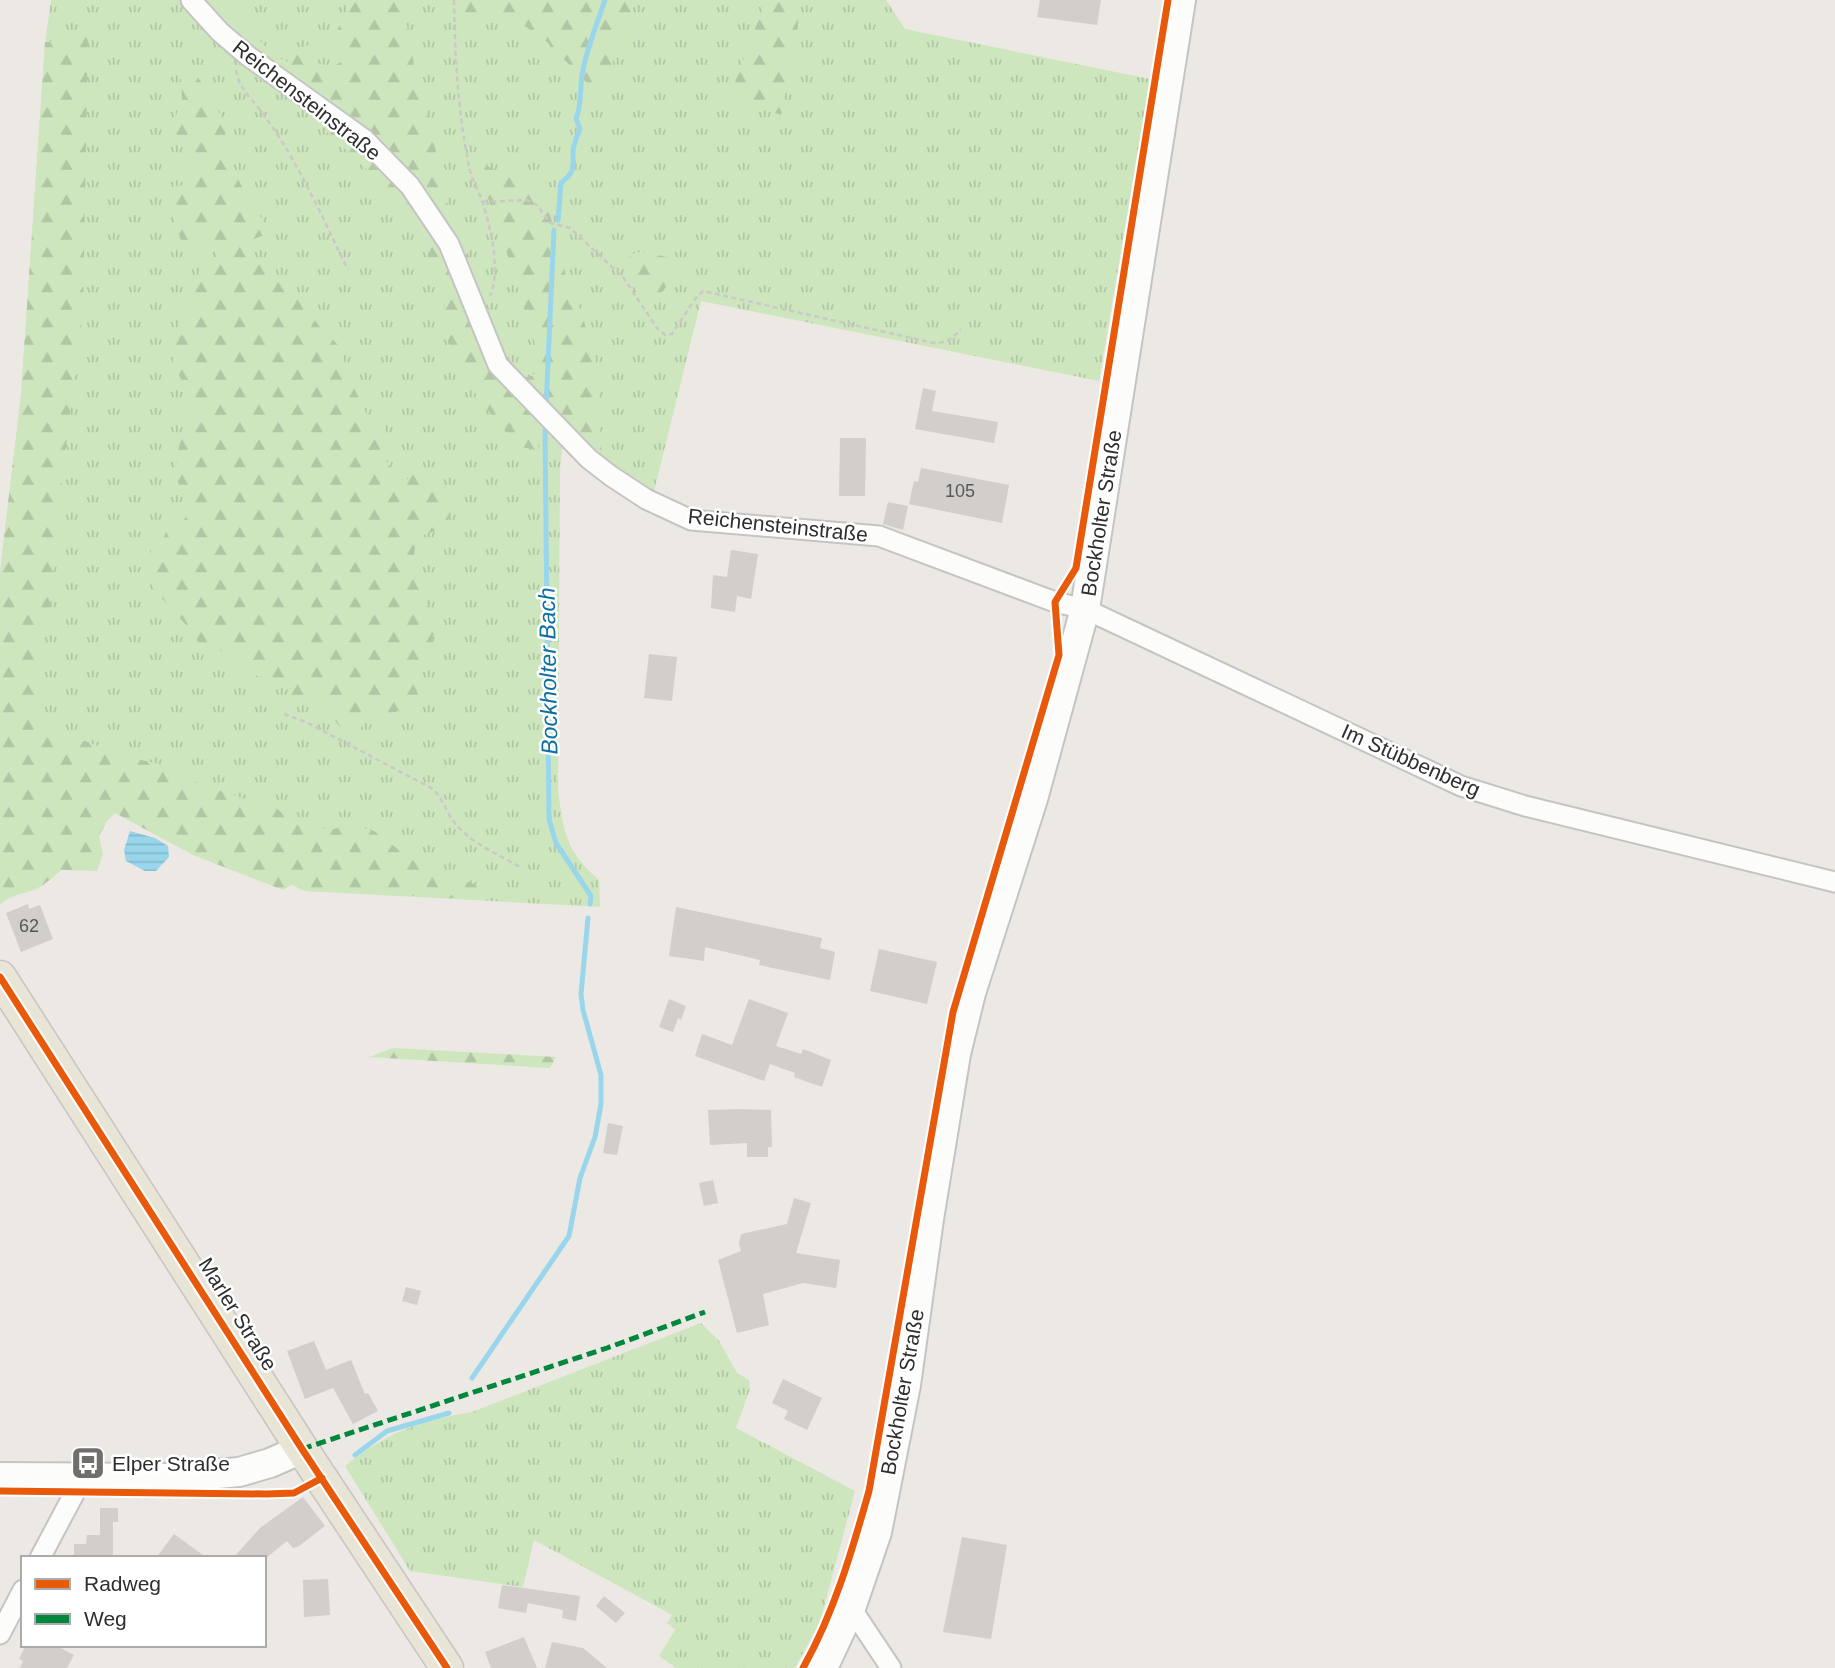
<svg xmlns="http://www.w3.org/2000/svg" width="1835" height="1668" font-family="Helvetica,sans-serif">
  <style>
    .grass { fill: url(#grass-tufts) }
    .forest { fill: url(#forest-firs) }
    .water { fill: url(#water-rules) }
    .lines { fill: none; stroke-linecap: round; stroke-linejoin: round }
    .stream { stroke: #99d6ec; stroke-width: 5 }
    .building { fill: #d1cecb }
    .street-casing { stroke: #c5c4c5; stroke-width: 23 }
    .secondary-casing { stroke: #c5c4c5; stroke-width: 32 }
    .primary-casing { stroke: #c6c5c4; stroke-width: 35 }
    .path { stroke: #c9c9c8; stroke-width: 2.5; stroke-dasharray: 5 3.5; stroke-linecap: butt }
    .street { stroke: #fcfcfb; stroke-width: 19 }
    .secondary { stroke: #fcfcfb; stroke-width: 28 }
    .primary { stroke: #e8e4d6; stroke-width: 32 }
    .quiet { stroke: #00873e; stroke-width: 5; stroke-dasharray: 10 5; stroke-linecap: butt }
    .cycleway-casing { stroke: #fff; stroke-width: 11 }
    .cycleway { stroke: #e8590c; stroke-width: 7 }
    .labels { text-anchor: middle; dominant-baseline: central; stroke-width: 5; stroke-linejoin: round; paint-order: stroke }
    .number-label { font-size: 18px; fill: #585857 }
    .street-label { font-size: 21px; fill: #2e2e2e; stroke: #fff }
    .poi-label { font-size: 21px; fill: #2e2e2e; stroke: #fff; text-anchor: start }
    .water-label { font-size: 23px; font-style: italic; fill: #0d6fa3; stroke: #fff }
  </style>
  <defs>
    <pattern id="grass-tufts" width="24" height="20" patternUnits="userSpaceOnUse" patternTransform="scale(1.75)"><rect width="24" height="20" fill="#cee6be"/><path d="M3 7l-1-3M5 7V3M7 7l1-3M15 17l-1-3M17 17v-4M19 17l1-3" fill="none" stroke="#b1c6a4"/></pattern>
    <pattern id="forest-firs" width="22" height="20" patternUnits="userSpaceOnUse" patternTransform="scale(1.75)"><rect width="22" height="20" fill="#cee6be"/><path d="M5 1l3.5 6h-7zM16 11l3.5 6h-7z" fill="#b1c6a4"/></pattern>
    <pattern id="water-rules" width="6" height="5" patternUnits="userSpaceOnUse" patternTransform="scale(1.75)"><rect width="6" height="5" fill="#99d6ec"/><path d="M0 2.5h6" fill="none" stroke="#84b8cb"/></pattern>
  </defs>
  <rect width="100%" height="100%" fill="#ece8e4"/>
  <!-- grass -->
  <path class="grass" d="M51,0H886L905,29L1150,79L1099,381L701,301L654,491L619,473L564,428L560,469L558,789C563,831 566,852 599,880L600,907L305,891L101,797L0,759V572L21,395L45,43Z
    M701,1323L719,1341L737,1373L749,1380L750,1389L736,1428L855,1491L820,1622L795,1668H676L659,1656L675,1630L667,1623L672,1615L534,1540L523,1587L410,1571L345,1466C388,1432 418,1421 472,1412Z"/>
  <!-- forest -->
  <path class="forest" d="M196,0H237L234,12L273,55L288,62C293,51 297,48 309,45L316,53L317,63L331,67L341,62L335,33L348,13V0H396L408,28L415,73L429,119L451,220L482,282L492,328L510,367L521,377H529L536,373L540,360L502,237L484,187L482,167L487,166L539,189L554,206L548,232L561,253L568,286L582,313L597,371L602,459L564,427L542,424L538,450L521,447L499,425L457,368L448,342L445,308L440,285L425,244L405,212L365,168L326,131L324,105L260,62Z
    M444,0H636L608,74L596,92L544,39L523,25L447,14Z
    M766,0H796L799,12L797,37L781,115L733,97V87Z
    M88,32L83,313L63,470L58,530L52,560L54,584L50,607L43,619L38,657L37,708L43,725L121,755L162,765L186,778L247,800L274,806L284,815L312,828L333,829L352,825L374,831L420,866L483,887L476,899L305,891L293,884L283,890L193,855L115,813L107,821L99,836L103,854L97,871L62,870C55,875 46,884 38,888C24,895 14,892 0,905V572L21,395L45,43Z
    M195,74C208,90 219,107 224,127C229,147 231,167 241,185C252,206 261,209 266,234L249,241L252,252L258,260L292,286L319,326L342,349L346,371L367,415L380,421L390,439L385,459L395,475L405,481L414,474C436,477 455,506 447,527L423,535L415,544C414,561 413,576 420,592C425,604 434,616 434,628C435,646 417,661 416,679C415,696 426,701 410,714L398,711L369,720L361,727L360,733C340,731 333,724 332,705L323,701L294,699L285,685L246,672L215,646L198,642L188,627L155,591L150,543L164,537L170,521H182L193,511C163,470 179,449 193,405L173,362L175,332L189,307L199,271L218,259L212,235L184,251L165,188L185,185C189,172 193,157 190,144L179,143L169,135L182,99L181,77Z
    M642,252L672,258L675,267C669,282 666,293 650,300C630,292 626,273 630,254Z
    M393,1048L556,1057L550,1068L369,1057Z"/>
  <!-- water -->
  <path class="water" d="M130,831L155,838L168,846L169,857L156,871H145L126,861L124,850Z"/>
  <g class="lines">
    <!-- stream -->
    <path class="stream" d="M558,220L561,183C576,171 573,167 573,151C573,147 578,133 580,129L576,118C583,102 579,87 583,69C588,46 597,23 605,0
      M546,407L554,230
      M545,426L549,819L556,843L591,896L590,904
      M472,1378L569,1236L580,1178L595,1137L601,1104V1075L583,1010L581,994L588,918
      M355,1455L387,1431L449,1413"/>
  </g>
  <!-- building -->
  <path class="building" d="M1040,0H1101L1097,25L1037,17Z
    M923,388L936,391L932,411L998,422L994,443L915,429Z
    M840,438H866L865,496H839Z
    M921,468L1009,485L1002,523L909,504L914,481L918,482Z
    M888,502L908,506L903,530L883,524Z
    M731,550L758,554L751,599L737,596L735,612L711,608L713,575L727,577Z
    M649,654L677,657L672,701L644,698Z
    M28,904L29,909L40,905L53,939L21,952L6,913Z
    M676,907L822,938L820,948L835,952L830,980L759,965L760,960L705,947L704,961L669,956Z
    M879,949L937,962L927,1004L870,991Z
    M669,999L686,1006L681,1020L678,1018L673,1032L659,1027Z
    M749,999L788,1013L776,1046L801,1054L803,1049L831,1060L822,1087L794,1077L795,1073L770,1064L764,1081L695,1056L702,1034L732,1045Z
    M739,1109L771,1110L772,1147H768V1157H747V1143L710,1145L708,1110Z
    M608,1123L623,1126L617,1155L603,1153Z
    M713,1180L718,1203L704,1206L699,1183Z
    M794,1198L811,1203L796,1253L840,1260L836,1288L803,1283L763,1294L769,1325L737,1333L718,1260L741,1251L739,1243L741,1234L787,1224Z
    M406,1287L421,1291L417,1305L402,1301Z
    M314,1341L326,1370L351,1360L365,1394L368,1393L378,1411L353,1424L333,1388L305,1399L287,1351Z
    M783,1379L822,1398L807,1430L784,1419L788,1411L772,1403Z
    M303,1497L325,1526L299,1546L293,1548L287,1541L266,1558H233L260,1528Z
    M100,1508H118V1522H113V1558H74V1544H86L87,1535H100Z
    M174,1534L207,1558H156Z
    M962,1537L1007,1545L991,1639L943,1632Z
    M328,1579L330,1615L304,1617L303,1580Z
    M502,1585L580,1596L576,1621L562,1618L563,1610L528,1603L526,1613L498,1608Z
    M604,1596L625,1613L616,1623L596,1606Z
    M524,1637L537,1668H491L485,1652Z
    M552,1642L583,1648L607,1668H545Z
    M26,1645H55L74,1655L67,1668H20L23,1661L19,1659Z"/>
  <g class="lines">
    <!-- street casing -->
    <g class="street-casing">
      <path id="street" d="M191,0L220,32L248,56L364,139L410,186L449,244L498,365L589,459L611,476L646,499L691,520L879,536L1055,602L1085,609L1461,786L1525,806L1835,882
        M40,1558L83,1477
        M851,1608L891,1668
        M0,1634L23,1590"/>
    </g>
    <!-- secondary casing -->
    <g class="secondary-casing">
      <path id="secondary" d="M0,1477L174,1478L239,1472L270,1463L302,1449
        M823,1668L851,1608L877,1532L906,1385L929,1219L956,1054L971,993L1033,799L1085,609L1181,0"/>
    </g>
    <!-- primary casing -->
    <g class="primary-casing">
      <path id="primary" d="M0,977L302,1449L447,1668"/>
    </g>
    <!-- path -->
    <path class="path" d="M454,0C455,58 458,115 470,171C473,182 479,191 482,201C491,227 501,272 490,296
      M236,70C238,88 254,101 264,115C299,163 322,217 348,270
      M483,202L527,200L537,205L550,223L570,228L623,277L657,328L665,335L672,334L695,299L703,291L934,343C947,343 952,339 961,329
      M284,714L308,723L433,789C443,799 446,812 454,822C470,843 498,854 520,867"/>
    <!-- street -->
    <use href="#street" class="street"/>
    <!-- secondary -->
    <use href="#secondary" class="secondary"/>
    <!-- primary -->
    <use href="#primary" class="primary"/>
    <!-- quiet -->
    <path class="quiet" d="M302,1449L607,1348L705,1312"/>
    <!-- cycleway casing -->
    <g class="cycleway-casing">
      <path id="cycleway" d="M0,977L302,1449L447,1668
        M0,1491L267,1494L294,1493L322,1478
        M803,1668C834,1613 852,1551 869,1491L953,1012L1059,655L1055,602L1076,568L1168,0"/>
    </g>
    <!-- cycleway -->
    <use href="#cycleway" class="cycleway"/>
  </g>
  <!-- icons -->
  <defs>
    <g id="bus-square" transform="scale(1.75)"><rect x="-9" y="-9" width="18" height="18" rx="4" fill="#706f6e" stroke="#fff"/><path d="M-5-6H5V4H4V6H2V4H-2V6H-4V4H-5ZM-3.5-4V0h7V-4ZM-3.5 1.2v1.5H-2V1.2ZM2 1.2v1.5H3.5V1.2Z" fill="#fff"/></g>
  </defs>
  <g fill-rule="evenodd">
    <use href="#bus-square" x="88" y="1463"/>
  </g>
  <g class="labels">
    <!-- number labels -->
    <g class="number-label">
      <text x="960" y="491">105</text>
      <text x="29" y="926">62</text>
    </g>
    <!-- street labels -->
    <g class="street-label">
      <text transform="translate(307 100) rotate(38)">Reichensteinstraße</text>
      <text transform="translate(1101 513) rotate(-81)">Bockholter Straße</text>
      <text transform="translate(778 525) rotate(6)">Reichensteinstraße</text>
      <text transform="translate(1411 760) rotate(24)">Im Stübbenberg</text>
      <text transform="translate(238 1314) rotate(58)">Marler Straße</text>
      <text transform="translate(902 1392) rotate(-80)">Bockholter Straße</text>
    </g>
    <!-- poi labels -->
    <g class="poi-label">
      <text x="112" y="1463">Elper Straße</text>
    </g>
    <!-- water labels -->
    <g class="water-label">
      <text transform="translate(548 671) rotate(-91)">Bockholter Bach</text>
    </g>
  </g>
  <!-- legend -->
  <rect x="21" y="1556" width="245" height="91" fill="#ffffff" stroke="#ababab" stroke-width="2"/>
  <rect x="35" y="1579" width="35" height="10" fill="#e8590c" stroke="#ababab" stroke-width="2"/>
  <text x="84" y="1591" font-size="21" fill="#2e2e2e">Radweg</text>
  <rect x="35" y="1614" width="35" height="10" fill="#00873e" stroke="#ababab" stroke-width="2"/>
  <text x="84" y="1626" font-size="21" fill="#2e2e2e">Weg</text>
</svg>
